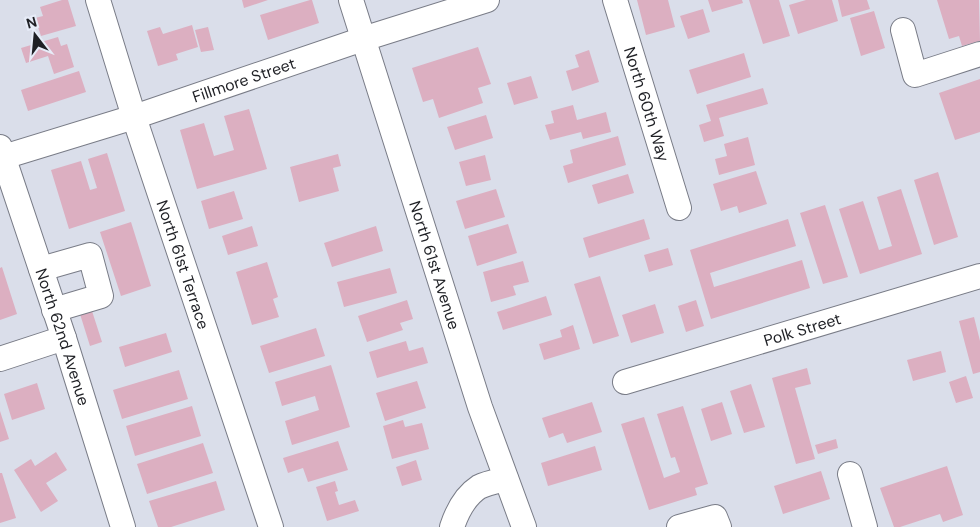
<svg xmlns="http://www.w3.org/2000/svg" width="980" height="527" font-family="'DM Sans',sans-serif">
  <style>
    .building { fill: #dcafc1 }
    .lines { fill: none; stroke-linecap: round; stroke-linejoin: round }
    .minor-casing { stroke: #797c87; stroke-width: 26 }
    .minor { stroke: #fff; stroke-width: 24 }
    .labels { text-anchor: middle; dominant-baseline: central; stroke-width: 4.5; stroke-linejoin: round; paint-order: stroke }
    .street-label { font-size: 16px; fill: #1f2025; stroke: #e7ecf8 }
  </style>
  <rect width="100%" height="100%" fill="#dadeea"/>
  <!-- building -->
  <path class="building" d="M62,0H68L76,26L41,36L35,18L43,16L40,7Z
    M242,0H268L244,8Z
    M310,0H312L319,23L268,40L260,15Z
    M637,0H668L675,27L646,35Z
    M708,0H742L743,3L712,12Z
    M749,0H779L790,36L763,44Z
    M806,0H832L838,21L798,34L789,5Z
    M838,0H867L870,9L842,17Z
    M937,0H979L980,41L962,46L959,36L949,39Z
    M703,9L710,32L688,39L680,16Z
    M874,11L885,48L861,56L850,18Z
    M192,25L198,47L176,54L178,60L158,66L147,31L160,27L163,34Z
    M208,27L214,50L201,52L195,30Z
    M58,37L61,46L67,44L74,67L54,74L48,56L26,63L21,48Z
    M478,47L491,84L478,88L483,103L439,118L433,99L423,102L412,68Z
    M589,50L599,82L572,91L566,71L579,67L575,55Z
    M744,53L751,77L697,94L689,70Z
    M79,71L86,92L28,111L21,90Z
    M531,76L538,98L514,105L507,83Z
    M980,79V132L955,140L939,93Z
    M763,88L768,104L719,118L724,136L704,142L699,125L711,121L706,105Z
    M573,105L577,120L606,112L611,132L583,139L581,132L550,140L545,125L554,123L551,111Z
    M249,109L267,169L197,189L180,130L204,123L214,156L234,150L224,116Z
    M486,115L493,138L455,150L447,127Z
    M618,136L626,165L568,183L563,166L573,163L570,150Z
    M748,137L755,165L719,175L715,159L727,156L724,144Z
    M107,153L125,211L69,229L51,170L81,161L90,190L97,188L88,159Z
    M338,154L341,166L333,168L339,191L299,202L290,167Z
    M485,155L491,180L466,186L459,162Z
    M756,171L767,204L739,213L737,206L721,211L713,184Z
    M938,172L958,237L934,245L914,180Z
    M628,174L634,193L598,204L592,185Z
    M496,189L505,217L465,229L456,201Z
    M901,189L922,254L860,274L839,209L863,201L879,250L892,246L877,197Z
    M234,191L243,219L209,229L201,201Z
    M825,205L848,277L823,284L800,213Z
    M644,219L650,239L589,258L583,238Z
    M788,219L796,246L710,273L714,287L802,260L810,288L711,319L690,250Z
    M131,222L151,286L121,296L100,232Z
    M508,224L517,253L477,266L468,236Z
    M252,226L258,246L228,255L222,236Z
    M376,226L383,251L332,267L324,243Z
    M668,248L673,265L649,272L644,255Z
    M523,261L529,282L513,286L516,295L491,302L483,272Z
    M267,262L278,297L273,299L279,317L252,325L236,272Z
    M2,267L17,314L0,320V268Z
    M390,268L397,293L344,307L337,282Z
    M600,276L619,336L593,344L574,284Z
    M546,296L552,315L503,330L497,312Z
    M407,300L413,319L400,323L403,330L367,342L358,316Z
    M696,300L704,326L686,332L678,306Z
    M655,304L664,333L631,343L622,315Z
    M92,311L102,342L90,346L80,314Z
    M974,317L980,341V372L973,374L959,321Z
    M573,325L580,349L544,360L539,344L562,337L560,330Z
    M316,328L325,356L269,373L260,346Z
    M166,333L172,352L125,367L119,347Z
    M406,341L409,351L423,347L428,363L377,378L369,352Z
    M941,351L946,372L913,381L907,360Z
    M331,365L350,427L292,445L285,421L319,410L315,396L282,406L275,382Z
    M807,368L811,384L795,388L815,459L796,464L772,378Z
    M179,370L188,399L122,419L113,390Z
    M966,376L973,398L956,403L949,382Z
    M417,381L426,408L385,421L376,393Z
    M37,383L45,409L12,420L4,394Z
    M751,384L765,427L744,433L730,391Z
    M592,402L602,432L567,443L563,433L549,438L542,418Z
    M722,402L732,434L711,441L701,409Z
    M192,406L201,436L135,456L126,426Z
    M683,406L708,484L695,488L697,495L649,510L621,424L644,417L664,478L680,472L675,457L671,458L657,414Z
    M0,411L9,439L0,442Z
    M403,420L405,427L422,423L429,449L392,459L383,426Z
    M836,439L838,448L818,454L815,445Z
    M338,441L348,470L308,482L303,468L288,473L283,458Z
    M203,443L213,473L147,494L137,464Z
    M595,446L602,470L548,486L541,463Z
    M56,452L67,470L46,483L58,501L41,512L14,470L31,459L35,466Z
    M416,460L422,480L402,486L396,467Z
    M947,466L963,515L943,522L940,514L900,527H894L880,488Z
    M821,471L830,499L783,514L774,486Z
    M0,473H2L16,518L0,523Z
    M216,481L225,510L171,527H158L149,501Z
    M335,481L338,491L335,492L339,505L355,500L359,511L327,521L316,487Z"/>
  <g class="lines">
    <!-- minor casing -->
    <g class="minor-casing">
      <g id="minor">
        <path id="s1" d="M98,0L134,117L271,527"/>
        <path id="s2" d="M351,0L480,407L524,527"/>
        <path id="s3" d="M615,0L679,208"/>
        <path d="M903,30L915,75L980,54"/>
        <path id="s4" d="M0,147L64,338L123,527"/>
        <path id="s5" d="M0,158L134,117L363,39L487,0"/>
        <path d="M41,269L90,255L101,296L54,310"/>
        <path d="M0,359L64,338"/>
        <path id="s6" d="M625,382L980,276"/>
        <path d="M850,474L865,527"/>
        <path d="M452,527C457,512 465,496 479,487C487,483 498,481 506,479"/>
        <path d="M679,527L715,517L719,527"/>
      </g>
    </g>
    <!-- minor -->
    <use href="#minor" class="minor"/>
  </g>
  <g class="labels">
    <!-- street labels -->
    <g class="street-label">
      <text stroke="none"><textPath href="#s5" startOffset="256">Fillmore Street</textPath></text>
      <text stroke="none"><textPath href="#s3" startOffset="109">North 60th Way</textPath></text>
      <text stroke="none"><textPath href="#s1" startOffset="278">North 61st Terrace</textPath></text>
      <text stroke="none"><textPath href="#s2" startOffset="278">North 61st Avenue</textPath></text>
      <text stroke="none"><textPath href="#s6" startOffset="185">Polk Street</textPath></text>
      <text stroke="none"><textPath href="#s4" startOffset="200">North 62nd Avenue</textPath></text>
    </g>
  </g>
  <!-- north arrow -->
  <g transform="translate(35 35) rotate(344)" stroke="#e7ecf8" stroke-width="4" paint-order="stroke">
  <path d="M0-4L9 19L0 12L-9 19Z" fill="#1f2025"/>
  <text y="-8" font-size="14" font-weight="bold" text-anchor="middle" fill="#1f2025">N</text>
  </g>
</svg>
